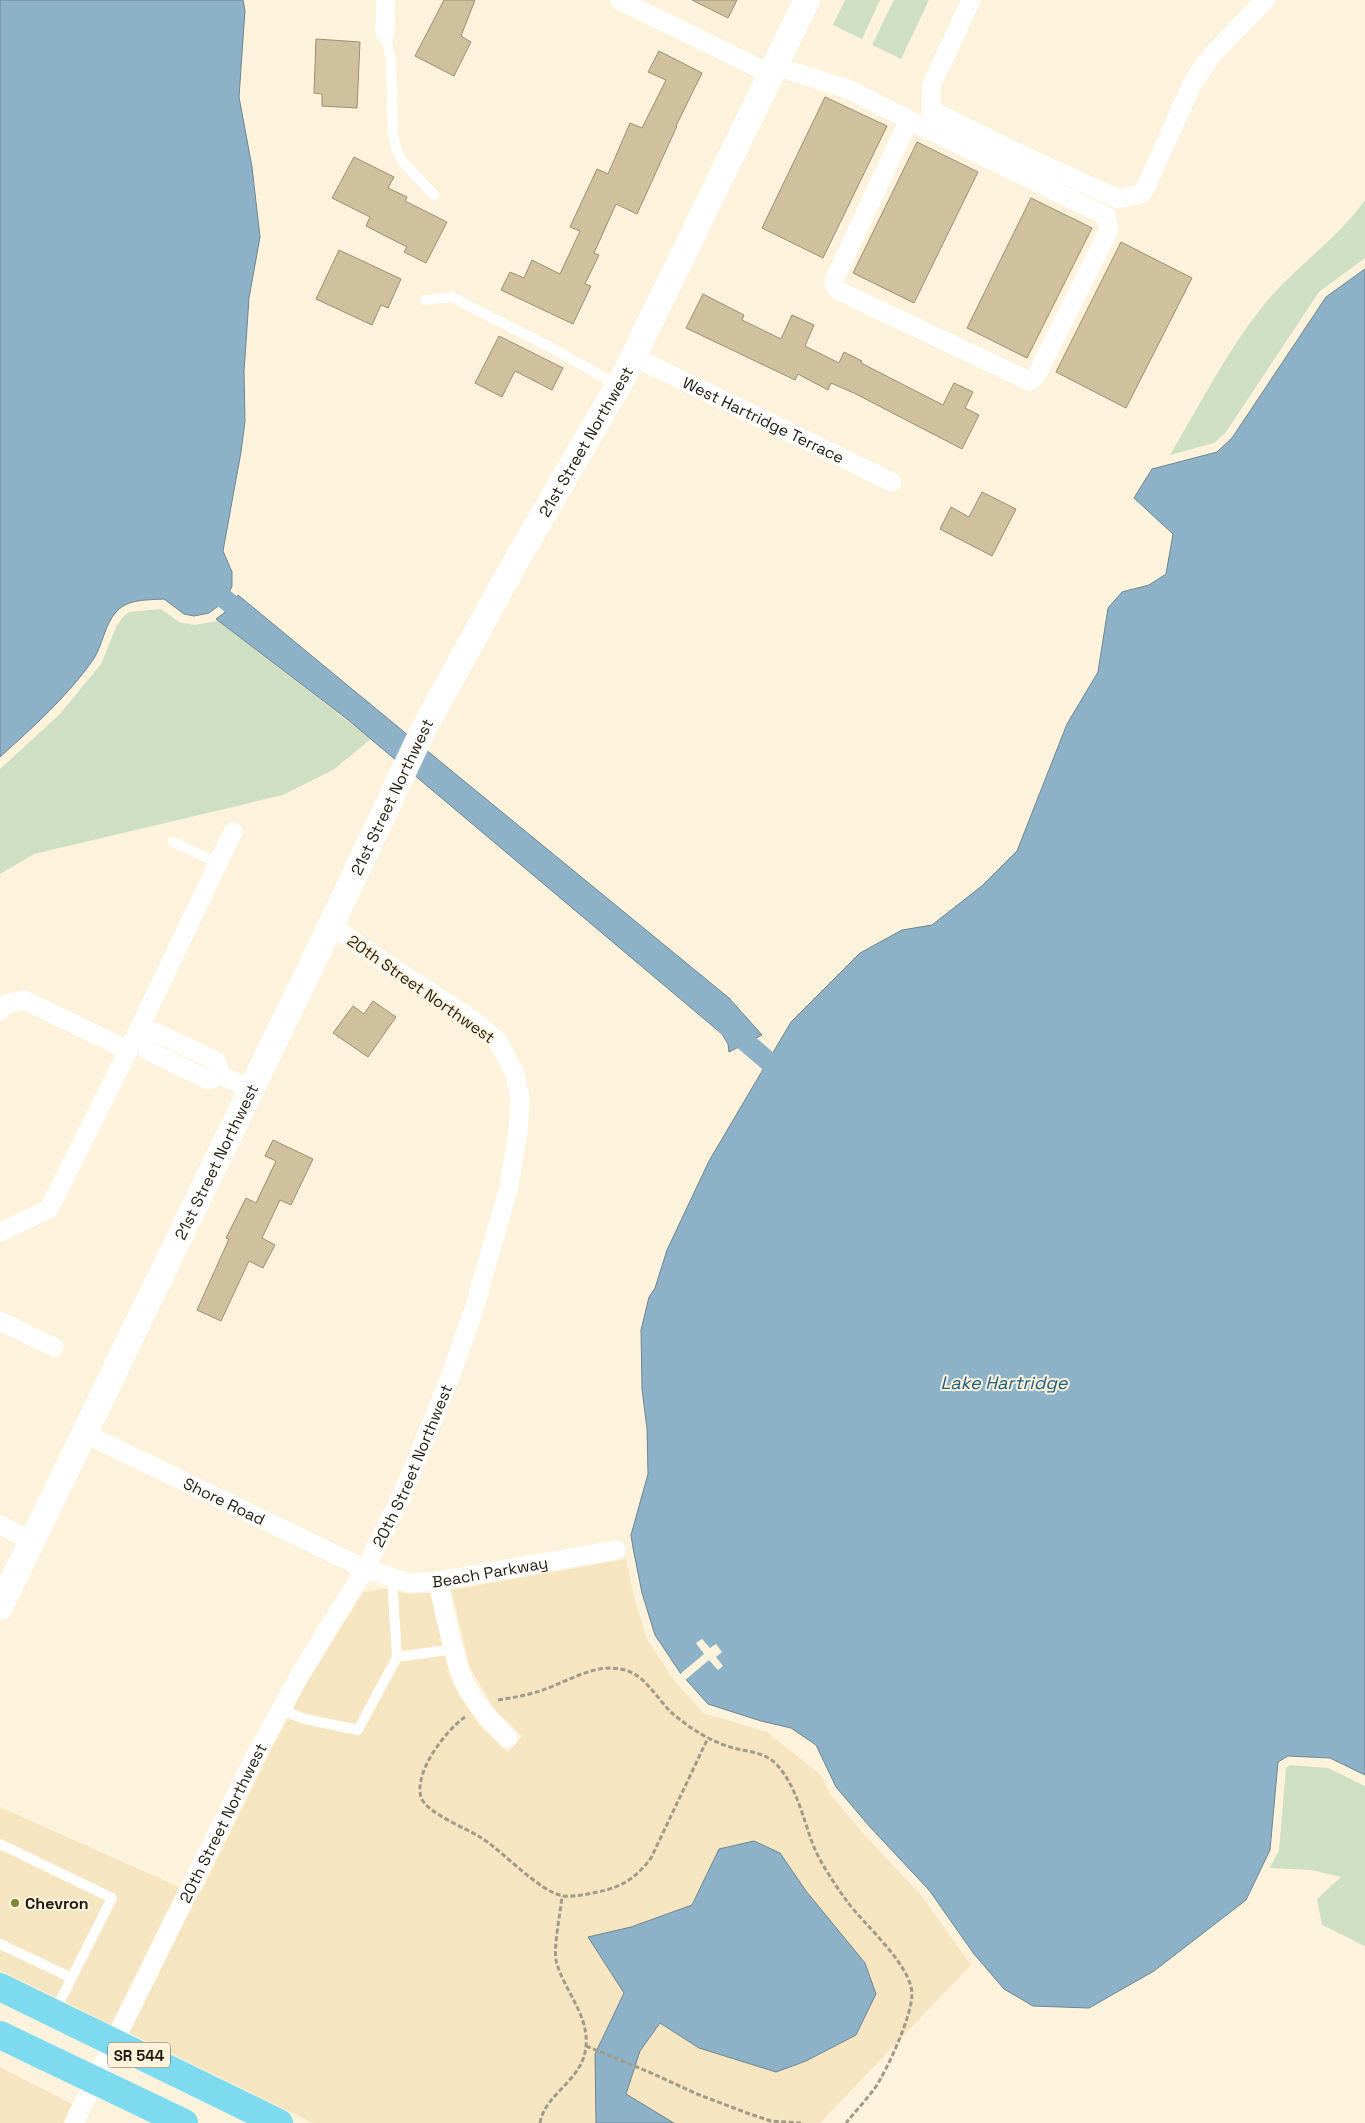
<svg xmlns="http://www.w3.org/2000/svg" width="1365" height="2123" font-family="'Space Grotesk',sans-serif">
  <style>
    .built { fill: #f5e6c1 }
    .green { fill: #cfdfc4 }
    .water { fill: #8db2c7; stroke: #6d8590 }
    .pier { fill: #fdf3dc }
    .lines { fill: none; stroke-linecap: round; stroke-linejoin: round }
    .canal { stroke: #8db2c7; stroke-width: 20 }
    .building { fill: #d0c19e; stroke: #9a8f74 }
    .path { stroke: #a39b89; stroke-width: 3; stroke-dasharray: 5 2.5; stroke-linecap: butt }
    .lane { stroke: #fff; stroke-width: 10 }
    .street { stroke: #fff; stroke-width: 19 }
    .secondary { stroke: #fff; stroke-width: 26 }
    .primary { stroke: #7ddaef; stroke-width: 28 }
    .poi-dot { fill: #798735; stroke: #fdf3dc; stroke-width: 2 }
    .labels { text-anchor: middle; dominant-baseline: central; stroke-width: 4; stroke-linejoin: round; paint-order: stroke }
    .shield { fill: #fdf3dc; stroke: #635c4e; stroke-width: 1 }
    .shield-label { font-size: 15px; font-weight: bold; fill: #211c11 }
    .street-label { font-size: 16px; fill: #211c11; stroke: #fdf3dc }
    .poi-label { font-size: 16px; font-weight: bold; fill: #211c11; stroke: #fdf3dc; text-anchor: start }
    .water-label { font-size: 18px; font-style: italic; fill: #1d5d7b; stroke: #fdf3dc }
  </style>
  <rect width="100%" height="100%" fill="#fdf3dc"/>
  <!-- built -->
  <path class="built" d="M626,1559L634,1597L647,1639L674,1680L703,1713L767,1732L821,1775L830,1794L863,1833L922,1896L971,1965L820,2123H674L626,2094L640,2051L660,2023L699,2048L806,2061L857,2035L876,1994L780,1853L719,1849L692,1905L631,1927L588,1938L624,1993L595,2054L596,2123H313L129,2033L197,1895L199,1896L276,1740L308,1681L363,1592L387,1588L407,1594L430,1593L450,1676L458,1693L480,1726L508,1753L522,1736L495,1710L470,1668L451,1590Z
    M0,1807L179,1887L111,2025L0,1970Z
    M0,2067L72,2104L63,2123H0Z"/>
  <!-- green -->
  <path class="green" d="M845,0H880L862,39L833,25Z
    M894,0H929L901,59L872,45Z
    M1365,200V258L1319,292L1226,432L1214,443L1170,455C1202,401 1231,343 1272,295C1302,262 1339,237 1365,200Z
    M161,609L179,622L194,625L218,621L371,739L333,770L283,795L34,854L0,874V769L60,714L101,664L117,625L123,617L129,612Z
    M1290,1765L1328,1768L1365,1786V1946L1322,1925L1317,1899L1341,1877L1311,1870L1270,1868L1279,1850L1286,1768Z"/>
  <!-- water -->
  <path class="water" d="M0,0H243L245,10L239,97L252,167L260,237L249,298L244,372L245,421L241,452L223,551L232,572V586L226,600L209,613L194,616L184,614L164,599C148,600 128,599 117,611C104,625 103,645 93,660C67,697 33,727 0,757Z
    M1365,269V1775L1330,1758L1288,1756L1278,1762L1270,1850L1246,1900L1154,1971L1089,2008L1033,2006L1004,1989L974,1954L929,1890L870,1827L836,1787L816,1745L791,1728L761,1721L708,1704L681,1674L655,1635L642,1593L633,1548L631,1535L648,1474L647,1429L642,1389L641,1330L649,1297L655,1288L667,1250L709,1161L791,1022L860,953L902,930L932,925L983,885L1017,851L1067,724L1098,672L1108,608L1122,592L1149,585L1166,574L1173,534L1134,498L1152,469L1217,452L1232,438L1326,297Z
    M238,595L409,736L397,761L347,719L216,619L232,607Z
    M425,749L729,998L762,1035L729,1052L728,1044L722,1034L413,774Z
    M754,1841L780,1853L806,1891L865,1963L876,1994L856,2035L806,2061L776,2072L699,2048L660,2023L640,2051L626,2094L674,2123H596L595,2054L624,1993L588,1937L631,1927L692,1905L719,1849Z"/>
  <!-- pier -->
  <path class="pier" d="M702,1639L710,1648L716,1644L722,1652L716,1657L723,1666L718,1670L709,1660L684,1681L679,1675L704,1654L696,1643Z"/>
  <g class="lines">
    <!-- canal -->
    <path class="canal" d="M226,600L253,623
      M727,1026L768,1061"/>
  </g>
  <!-- building -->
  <path class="building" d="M444,0H475L461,36L471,42L454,76L415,56Z
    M692,0H737L728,18Z
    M316,39L360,42L357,108L322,106V94L314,93Z
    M659,51L702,73L676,126H677L637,214L616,204L594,253L599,255L585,284L591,286L573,324L501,290L510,272L524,278L532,260L560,274L580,231L570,227L597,169L608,174L630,123L642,128L666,80L648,72Z
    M825,97L887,126L823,258L762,228Z
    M917,142L978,172L914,303L853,273Z
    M354,157L394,177L388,188L407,197L405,201L447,222L426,263L404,252L407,247L366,226L370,217L332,198Z
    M1031,198L1092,228L1027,358L967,328Z
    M1121,242L1192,278L1126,408L1056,372Z
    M339,250L401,279L388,308L381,305L372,325L316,299Z
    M703,294L744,315L742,320L781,339L792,315L814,325L805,346L839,363L844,352L862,361L861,363L943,405L954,383L973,392L965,408L979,415L962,449L856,394L831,383L828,390L798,374L795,380L686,328Z
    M499,336L563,368L552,390L515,371L502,397L475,383Z
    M982,492L1016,509L992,556L940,529L951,507L969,517Z
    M373,1001L396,1017L368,1057L333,1033L353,1006L364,1014Z
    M273,1140L313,1159L291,1205L280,1200L262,1238L275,1245L263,1268L249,1261L221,1321L197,1310L229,1239L226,1238L246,1198L256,1203L276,1161L265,1156Z"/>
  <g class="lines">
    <!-- path -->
    <path class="path" d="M498,1700C517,1697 535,1694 553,1686C576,1677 599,1663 625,1670C646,1676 657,1699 672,1713C679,1719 688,1726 696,1731C707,1738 720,1744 733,1748C749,1752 766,1752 778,1766C797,1788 803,1818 813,1845C821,1864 834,1883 846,1900C864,1925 911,1964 912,1994C912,2016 887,2070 875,2088C866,2100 855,2112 846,2123
      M465,1717C445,1731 414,1772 421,1797C426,1813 466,1828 480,1837C502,1850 540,1893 564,1896C575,1897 587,1894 598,1892C622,1887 636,1878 651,1858L708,1738
      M586,2046L649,2072L697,2094L747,2113L771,2121L801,2123
      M540,2123C545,2093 583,2081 586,2046C589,2016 565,1991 557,1964C552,1951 561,1911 562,1896"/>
    <!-- lane -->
    <path class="lane" d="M385,34L391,60L393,135L398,154L403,162L434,195
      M425,300L452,297L550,347L617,385
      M173,842L218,863
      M397,1657L454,1649
      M281,1710L305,1719L358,1730L397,1657L392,1578
      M0,1844L112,1898L54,2013
      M0,1944L72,1978"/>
    <!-- street -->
    <g class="street">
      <path d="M619,0L771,74"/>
      <path d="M971,0L931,86V110L1024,156L1119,199L1143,193L1194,80L1214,53L1265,0"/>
      <path d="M385,34L386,0"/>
      <path d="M775,66L848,89L909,120"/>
      <path d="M909,120L1106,216L1109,230L1036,376L1029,381L839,291L834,285V280Z"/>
      <path id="s1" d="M634,357L892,482"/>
      <path d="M0,1011L6,1004L24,1000L128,1050"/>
      <path d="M137,1033L143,1036L155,1032L216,1061L221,1075"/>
      <path d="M143,1036L147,1050L208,1080L221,1075L251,1089"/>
      <path d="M0,1232L49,1209L137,1033L233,832"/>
      <path d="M0,1321L54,1347"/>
      <path id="s2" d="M84,1433L365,1569L410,1583L438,1581L616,1550"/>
      <path d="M0,1525L32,1541"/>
      <path d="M438,1581C445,1611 450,1644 460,1672C469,1699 489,1719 508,1738"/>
      <path id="s3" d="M74,2123L256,1755L299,1676L365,1569L403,1493L449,1380L474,1309L508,1190L518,1133L520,1098L515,1074L498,1041L474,1021L354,942L331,925"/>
    </g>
    <!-- secondary -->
    <path class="secondary" id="s4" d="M0,1607L331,925L425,726L515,563L627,370L807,0"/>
    <!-- primary -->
    <path class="primary" d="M0,1987L279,2123
      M0,2035L184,2123"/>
  </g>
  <!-- markers -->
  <circle class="poi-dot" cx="15" cy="1903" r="5"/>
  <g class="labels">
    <!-- shield labels -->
    <rect class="shield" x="108" y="2042.5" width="62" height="25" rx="4"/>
    <g class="shield-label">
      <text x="139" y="2055">SR 544</text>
    </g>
    <!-- street labels -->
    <g class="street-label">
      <text stroke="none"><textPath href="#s1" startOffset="144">West Hartridge Terrace</textPath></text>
      <text stroke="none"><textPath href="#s4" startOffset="1305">21st Street Northwest</textPath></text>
      <text stroke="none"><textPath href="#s4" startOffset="900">21st Street Northwest</textPath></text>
      <text transform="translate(421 989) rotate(35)">20th Street Northwest</text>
      <text stroke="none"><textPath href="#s4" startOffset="495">21st Street Northwest</textPath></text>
      <text stroke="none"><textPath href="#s3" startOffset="740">20th Street Northwest</textPath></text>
      <text stroke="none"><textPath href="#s2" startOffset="156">Shore Road</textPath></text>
      <text stroke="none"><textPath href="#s2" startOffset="440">Beach Parkway</textPath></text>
      <text stroke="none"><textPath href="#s3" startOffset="335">20th Street Northwest</textPath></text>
    </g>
    <!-- poi labels -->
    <g class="poi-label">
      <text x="25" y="1903">Chevron</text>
    </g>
    <!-- water labels -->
    <g class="water-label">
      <text x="1004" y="1382">Lake Hartridge</text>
    </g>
  </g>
</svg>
